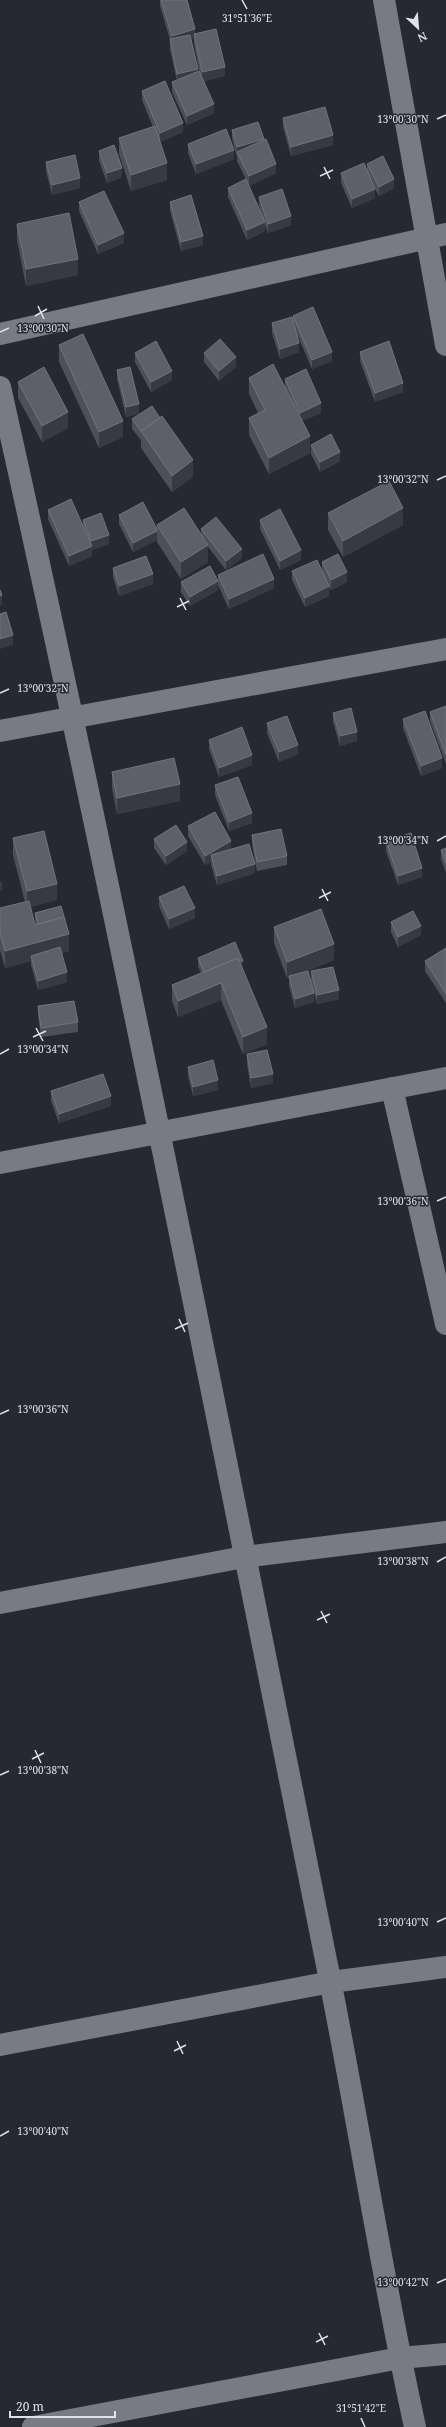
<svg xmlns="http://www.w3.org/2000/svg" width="446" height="2427" font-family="'Noto Serif',serif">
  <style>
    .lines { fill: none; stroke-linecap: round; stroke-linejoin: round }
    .minor { stroke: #787a86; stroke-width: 22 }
    .wall { fill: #4d4f5a; fill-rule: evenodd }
    .shaded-wall { fill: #373943 }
    .building { fill: #5d5f69; stroke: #71737d }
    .ticks { fill: none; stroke: #e0e1e8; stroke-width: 1.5 }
    .ticks-label { font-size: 10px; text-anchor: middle; fill: #e0e1e8; stroke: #272932; stroke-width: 3; stroke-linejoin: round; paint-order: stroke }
  </style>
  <rect width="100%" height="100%" fill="#272932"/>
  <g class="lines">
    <!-- minor -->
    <path class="minor" d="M384,0L446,345
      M0,334L446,234
      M0,387C118,914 223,1445 329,1975C359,2125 382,2277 415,2427
      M0,731L446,649
      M392,1088L446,1324
      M0,1163L446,1078
      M0,1603L244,1557L446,1532
      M0,2045L331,1982L446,1967
      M33,2427L400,2358L446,2354"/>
  </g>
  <!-- wall -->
  <path class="wall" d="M160,0H187L195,34L225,76L204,81L214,113L187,125L172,92V82L177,81L170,49V40L160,6ZM191,39H194V44L200,74L198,71Z
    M142,91L183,132L160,142L167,180L131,191L119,154V138L153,127L142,100Z
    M283,118L333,145L291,156L283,127Z
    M232,130L264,140L276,173L249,186L237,161V157L232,139Z
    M188,144L234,159L196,174L188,153Z
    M99,151L122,177L107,183L99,161Z
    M46,162L80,188L52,195L46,171Z
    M367,164L394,188L379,196L373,185L375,198L352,208L341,183V173L367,171Z
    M228,188L261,212L259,206V197L291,225L268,233L265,225V231L247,240L228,197Z
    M79,202L124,243L98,254L79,211Z
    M170,202L203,245L181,251L170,211Z
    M17,224L78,275L26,286L17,240Z
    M293,316L332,361L312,369L298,336L299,352L280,359L272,333V323L293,319Z
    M59,345L123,437L99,448L59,362Z
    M360,352L403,392L375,402L360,361Z
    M135,353L172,380L151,392L135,362Z
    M204,353L236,367L219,381L204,362Z
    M117,370L139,414L126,417L117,379Z
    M249,378L285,388V379L321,413L302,421L310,453L269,474L249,435V418L258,413L249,394Z
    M18,382L68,428L42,442L18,398Z
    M132,419L193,477L172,492L141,448V440L132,429Z
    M311,445L340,461L320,472L311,454Z
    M48,510L83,526V520L109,544L92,550V556L69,566L48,519Z
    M328,513L403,525L343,557L328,530Z
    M119,515L157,529V525L201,534V529L242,558L226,570L208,547V562L181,579L157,542V540L133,552L119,524Z
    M260,520L301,560L280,570L260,529Z
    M322,562L347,582L331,590L329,587V596L305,607L292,580V571L322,570Z
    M113,568L153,584L119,596L113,577Z
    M218,575L274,588L229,609L218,585V590L190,606L181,592V582L218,580Z
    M446,706V764L430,721V712Z
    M333,713L357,741L340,746L333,722Z
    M403,719L442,768L421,776L403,728Z
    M267,723L298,754L279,762L267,733Z
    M209,740L252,765L219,777L209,749Z
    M112,772L180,801L117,814L112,788Z
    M215,785L252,823L229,831L215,795Z
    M188,826L231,850L255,873L217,885L211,865V862L205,865L188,836Z
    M252,835L287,856V865L257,871L252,845Z
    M13,838L57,900L30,907L35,925V913L69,951L62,953L67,982L38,990L31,965V961L5,968L0,950V908L25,902L13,855Z
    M154,839L187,851L166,865L154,848Z
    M386,841L422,877L398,885L386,851Z
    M446,848V873L441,859V850Z
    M159,897L195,918L169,929L159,906Z
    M391,922L421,935L398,947L391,932Z
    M274,927L334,960L299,974L314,1002L295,1008L289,986V978H287L274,943Z
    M446,948V1003L425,971V961Z
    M198,958L243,969L267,1044L243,1054L221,1000L178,1017L172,1001V985L201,973L198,967Z
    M311,971L339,999L317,1004L311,981Z
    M38,1006L78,1022V1032L41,1037L38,1015Z
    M247,1054L273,1083L251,1088L247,1064Z
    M188,1067L218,1090L193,1096L188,1076Z
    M51,1091L111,1106L59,1123L51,1101Z"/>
  <!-- shaded-wall -->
  <path class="shaded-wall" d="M195,29V38L194,34V39L172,45V36Z
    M225,67V76L202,81V72Z
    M198,69V79L177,83V74Z
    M214,104V113L187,125V116Z
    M183,123V132L160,142V133Z
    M333,135V145L291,156V147Z
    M264,139V148L237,152V157V147Z
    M234,150V159L196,174V164Z
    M167,163V180L131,191V175Z
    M276,164V173L249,186V176Z
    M122,168V177L107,183V173Z
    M80,178V188L52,195V185Z
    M394,179V188L379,196V187Z
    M375,189V198L352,208V199Z
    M291,216V225L268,233V224Z
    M265,222V231L247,240V230Z
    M124,233V243L98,254V245Z
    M203,236V245L181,251V242Z
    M78,259V275L26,286V269Z
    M299,343V352L280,359V349Z
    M332,352V361L312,369V360Z
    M236,357V367L219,381V371Z
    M172,371V380L151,392V382Z
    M403,383V392L375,402V393Z
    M321,403V413L300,422V413Z
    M139,404V414L126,417V407Z
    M68,412V428L42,442V426Z
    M123,421V437L99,448V432Z
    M310,436V453L269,474V458Z
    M340,452V461L320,472V462Z
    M193,460V477L172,492V476Z
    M403,508V525L343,557V541Z
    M157,531V540L133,552V543Z
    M109,535V544L92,550V556L69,566V556L91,547V541Z
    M208,545V562L181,579V562Z
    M242,549V558L226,570V561Z
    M301,550V560L280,570V561Z
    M347,572V582L331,590V580Z
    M153,574V584L119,596V586Z
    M274,579V588L229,609V599Z
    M218,581V590L190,606V597Z
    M329,586V596L305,607V598Z
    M2,595V605H0V596Z
    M13,635V645L0,649V639Z
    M357,732V741L340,746V736Z
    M298,745V754L279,762V752Z
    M252,755V765L219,777V768Z
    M442,758V768L421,776V766Z
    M180,784V801L117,814V798Z
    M252,813V823L229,831V822Z
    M231,841V851L211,855V862L205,865V856Z
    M187,842V851L166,865V856Z
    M255,864V873L217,885V876Z
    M422,868V877L398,885V876Z
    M2,881V890L0,891V882Z
    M57,884V900L27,908V891Z
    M195,908V918L169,929V919Z
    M421,926V935L398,947V937Z
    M69,934V951L32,961L31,956V961L5,968V951Z
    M334,944V960L287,978V962Z
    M243,961V970L206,976Z
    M67,972V982L38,990V981Z
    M221,983V1000L178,1017V1001Z
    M339,990V999L317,1004V995Z
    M314,993V1002L295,1008V999Z
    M267,1027V1044L243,1054V1037Z
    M273,1074V1083L251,1088V1078Z
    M218,1080V1090L193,1096V1087Z
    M111,1096V1106L59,1123V1114Z"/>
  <!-- building -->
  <path class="building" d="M161,0H187L195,29L172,36Z
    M216,29L225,67L202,72L194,34Z
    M190,35L198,69L177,74L170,39Z
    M199,71L214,104L187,116L172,82Z
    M165,81L183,123L160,133L142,91Z
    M325,107L333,135L291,147L283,118Z
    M258,122L264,139L237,147L232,130Z
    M155,126L167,163L131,175L119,138Z
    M226,129L234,150L196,164L188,144Z
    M266,139L276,164L249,176L237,152Z
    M114,145L122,168L107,173L99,151Z
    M75,155L80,178L52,185L46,162Z
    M383,156L394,179L379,187L367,164Z
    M364,163L375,189L352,199L341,173Z
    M246,179L265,222L247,230L228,188Z
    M282,189L291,216L268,224L259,197Z
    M104,191L124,233L98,245L79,202Z
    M191,195L203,236L181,242L170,202Z
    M69,213L78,259L26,269L17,224Z
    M313,307L332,352L312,360L293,316Z
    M292,317L299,343L280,349L272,323Z
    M83,334L123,421L99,432L59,345Z
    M220,339L236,357L219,371L204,353Z
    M156,341L172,371L151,382L135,353Z
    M389,341L403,383L375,393L360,352Z
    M273,364L310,436L269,458L249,418L265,410L249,378Z
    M44,367L68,412L42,426L18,382Z
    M130,367L139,404L126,407L117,370Z
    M306,369L321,403L300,413L285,379Z
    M152,406L160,418L141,431L132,419Z
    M162,416L193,460L172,476L141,431Z
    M331,434L340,452L320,462L311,445Z
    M389,481L403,508L343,541L328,513Z
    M71,499L92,546L69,556L48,510Z
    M143,502L157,529V531L133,543L119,515Z
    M184,508L208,545L181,562L157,525Z
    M280,509L301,550L280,561L260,520Z
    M101,513L109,535L91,541L83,520Z
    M216,517L242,549L226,561L201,529Z
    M263,554L274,579L229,599L218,575Z
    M338,554L347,572L331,580L322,562Z
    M146,556L153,574L119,586L113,568Z
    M317,560L329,586L305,598L292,571Z
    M210,566L218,581L190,597L181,582Z
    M0,590L2,595L0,596Z
    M6,612L13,635L0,639V614Z
    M446,706V755L430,712Z
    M351,708L357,732L340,736L333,713Z
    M425,711L442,758L421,766L403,719Z
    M287,716L298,745L279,752L267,723Z
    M242,727L252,755L219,768L209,740Z
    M174,758L180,784L117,798L112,772Z
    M238,777L252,813L229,822L215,785Z
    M215,812L231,841L205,856L188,826Z
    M176,825L187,842L166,856L154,839Z
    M281,829L287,856L257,862L252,835Z
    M44,831L57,884L27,891L13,838Z
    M411,833L422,868L398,876L386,841Z
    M249,844L255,864L217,876L211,855Z
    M446,848V863L441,850Z
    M184,886L195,908L169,919L159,897Z
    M29,901L35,925L64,917L69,934L5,951L0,933V908Z
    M61,906L65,920L64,917L38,924L35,913Z
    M321,909L334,944L287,962L274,927Z
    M413,911L421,926L398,937L391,922Z
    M235,942L243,961L240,962L238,958L204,972L198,958Z
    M60,947L67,972L38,981L31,956Z
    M446,948V994L425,961Z
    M238,958L267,1027L243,1037L221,983L178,1001L172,985Z
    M333,967L339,990L317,995L311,971Z
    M308,971L314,993L295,999L289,976Z
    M74,1001L78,1022L41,1028L38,1006Z
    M267,1050L273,1074L251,1078L247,1054Z
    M213,1060L218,1080L193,1087L188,1067Z
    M103,1074L111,1096L59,1114L51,1091Z"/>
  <!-- ticks -->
  <path class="ticks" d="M242,0L247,9M437,119L446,115M324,167L330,179M320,176L333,170M38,306L44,319M35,316L47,309M0,332L9,328M437,480L446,476M180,598L186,610M177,607L189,601M0,693L9,689M437,841L446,836M322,889L328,901M319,898L331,892M36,1028L43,1041M33,1037L46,1031M0,1054L9,1049M437,1201L446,1197M179,1319L185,1332M175,1329L188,1323M0,1414L9,1410M437,1562L446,1557M321,1611L327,1623M317,1620L330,1614M35,1750L41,1763M32,1759L44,1753M0,1775L9,1771M437,1922L446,1918M177,2041L183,2054M174,2051L186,2045M0,2136L9,2131M437,2283L446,2279M319,2333L325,2345M316,2342L328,2336M361,2418L365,2427"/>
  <g class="ticks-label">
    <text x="247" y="22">31°51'36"E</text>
    <text x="403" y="123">13°00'30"N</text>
    <text x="43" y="332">13°00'30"N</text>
    <text x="403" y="483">13°00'32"N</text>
    <text x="43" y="692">13°00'32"N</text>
    <text x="403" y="844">13°00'34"N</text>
    <text x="43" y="1053">13°00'34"N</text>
    <text x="403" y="1205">13°00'36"N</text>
    <text x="43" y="1413">13°00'36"N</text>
    <text x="403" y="1565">13°00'38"N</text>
    <text x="43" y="1774">13°00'38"N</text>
    <text x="403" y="1926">13°00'40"N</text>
    <text x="43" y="2135">13°00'40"N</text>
    <text x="403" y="2286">13°00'42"N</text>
    <text x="361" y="2412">31°51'42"E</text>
  </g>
  <!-- north arrow -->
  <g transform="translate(418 28) rotate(154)" stroke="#272932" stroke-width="3" paint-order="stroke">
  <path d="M0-3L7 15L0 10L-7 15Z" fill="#e0e1e8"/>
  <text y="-6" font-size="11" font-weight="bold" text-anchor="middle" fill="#e0e1e8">N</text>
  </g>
  <!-- scale -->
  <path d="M10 2411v6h105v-6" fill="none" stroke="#e0e1e8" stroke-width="2"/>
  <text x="16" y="2411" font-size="12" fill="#e0e1e8" stroke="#272932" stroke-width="3" paint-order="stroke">20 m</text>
</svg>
